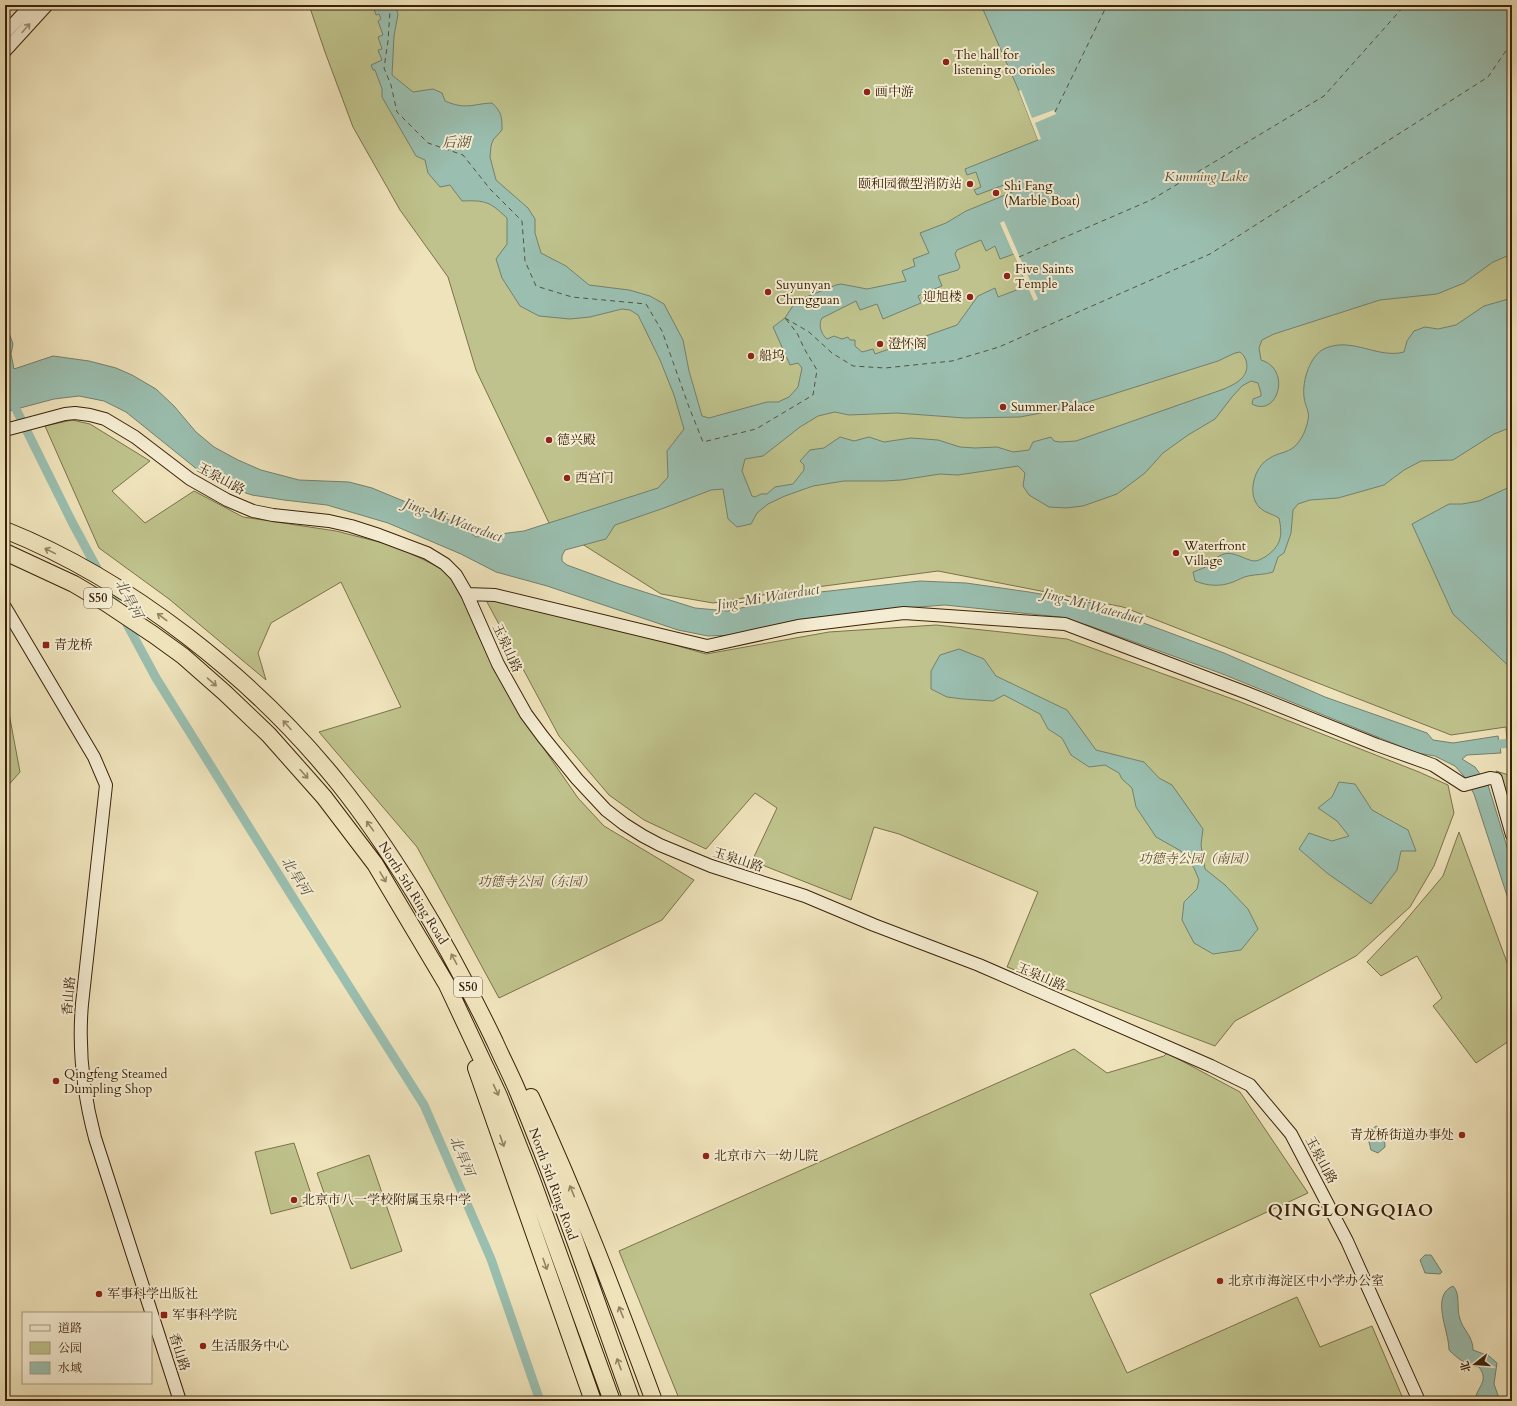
<svg xmlns="http://www.w3.org/2000/svg" width="1517" height="1406" font-family="Cardo,'Noto Serif SC',serif">
  <style>
    .green { fill: #bfc28c; stroke: #7c724a }
    .water { fill: #9abeaf; stroke: #74806d; fill-rule: evenodd }
    .pier { fill: #efe3bb }
    .lines { fill: none; stroke-linecap: round; stroke-linejoin: round }
    .canal { stroke: #9abeaf; stroke-width: 9 }
    .ferry { stroke: #57513b; stroke-width: 1; stroke-dasharray: 5 4; stroke-linecap: butt }
    .secondary-casing { stroke: #3a2209; stroke-width: 14 }
    .highway-casing { stroke: #3a2209; stroke-width: 18 }
    .secondary { stroke: #f5edd3; stroke-width: 12 }
    .highway { stroke: #efe3bb; stroke-width: 16 }
    .oneway { stroke: #a19278 }
    .oneway2 { stroke: #948262 }
    .poi-dot { fill: #8f2418; stroke: #f5edd3; stroke-width: 1.5 }
    .labels { text-anchor: middle; dominant-baseline: central; stroke-width: 4; stroke-linejoin: round; paint-order: stroke }
    .shield { fill: #f5edd3; stroke: #725f46; stroke-width: 1 }
    .shield-label { font-size: 12px; font-weight: bold; fill: #3a2209 }
    .poi-label { font-size: 13px; fill: #3a2209; stroke: #f5edd3; text-anchor: start }
    .street-label { font-size: 13px; fill: #3a2209; stroke: #f5edd3 }
    .park-label { font-size: 13px; font-style: italic; fill: #5b4a2a; stroke: #f5edd3 }
    .water-label { font-size: 14px; font-style: italic; fill: #57513b; stroke: #f5edd3 }
    .district-label { font-size: 17px; font-weight: bold; letter-spacing: 1px; fill: #3a2209; stroke: #f5edd3 }
  </style>
  <rect width="100%" height="100%" fill="#efe3bb"/>
  <filter id="stains"><feTurbulence type="fractalNoise" baseFrequency=".005" numOctaves="4"/><feColorMatrix values="0 0 0 0 .2 0 0 0 0 .09 0 0 0 0 .02 0 0 0 .5 -.17"/></filter>
  <radialGradient id="worn" r=".72"><stop offset=".6" stop-color="#630" stop-opacity="0"/><stop offset="1" stop-color="#630" stop-opacity=".3"/></radialGradient>
  <!-- green -->
  <path class="green" d="M309,5H1512V760L1508,759L1506,727L1451,735L1123,607L938,571L794,590L713,603L661,594L549,523L476,370L448,277L400,210L353,127L325,52Z
    M72,420L90,424L150,461L112,491L145,523L194,491L243,517L336,531L395,546L447,571L476,621L477,633L507,692L524,720L578,798L604,826L694,880L662,920L499,998L417,847L319,732L401,707L341,582L271,623L258,653L266,680L169,599L99,548L45,426Z
    M480,589L706,654L829,632L936,625L1067,639L1238,701L1419,772L1448,785L1454,813L1434,866L1410,907L1356,956L1235,1021L1215,1046L1007,967L1038,892L899,834L874,827L851,900L752,861L777,808L755,793L706,849L644,820L609,795L559,736Z
    M5,692L20,772L5,789Z
    M1496,771L1512,776V826Z
    M1459,832L1512,976V1039L1476,1063L1433,1006L1442,998L1417,956L1381,976L1367,962L1400,927L1443,876Z
    M1074,1049L1107,1073L1164,1056L1167,1053L1240,1092L1308,1193L1090,1294L1127,1373L1297,1297L1320,1347L1372,1326L1404,1401H680L619,1251Z
    M294,1143L314,1203L271,1214L255,1152Z
    M369,1155L402,1251L351,1269L317,1173Z"/>
  <!-- water -->
  <path class="water" d="M375,5H395L398,14L394,36L392,75L413,92L433,89L442,93L445,101C466,110 472,104 492,103C502,112 502,118 502,130L493,140L491,146L490,157L496,180L528,208L535,219V233L541,253L566,266L589,285L629,290L650,296L664,304L683,340L689,371L702,416L709,418L767,402H778L789,397L798,387L802,368L798,363L790,365L773,327L785,318L796,301L836,285L841,284L867,289L906,281L902,271L915,266L913,259L929,253L920,233L946,223L966,211L1015,191L1012,182L977,195L974,190L981,187L976,172L967,175L965,169L1038,140L1019,91L981,5H1512V254L1493,262L1464,283L1437,294L1380,300L1274,334L1262,340L1259,348L1261,360C1292,369 1278,418 1252,404L1253,399L1261,396V393L1258,383L1251,381L1242,386L1232,397L1215,419L1188,435L1163,453L1145,473L1117,494L1083,506L1066,508L1049,507L1029,495L1023,486L1025,473L1018,466L958,475L940,474L901,480L884,481H844L813,486L785,496L768,504L757,513L751,524L737,527L728,519L723,489L711,490L664,508L615,525L606,539L565,550L562,556V561L567,565L619,584L695,608L728,611L802,594L920,581L966,583L1029,592L1098,604L1122,615L1224,653L1325,697L1427,733L1433,740L1453,743L1498,736L1501,753L1467,755L1462,759L1475,767L1488,785L1512,863V911L1474,794L1463,775L1455,766L1435,756L1417,753L1220,673L1090,626L1060,617L945,605L879,610L734,635L708,636L678,630L547,586L496,572L461,554L388,523L327,505L284,500L252,495L231,488L198,470L126,412L104,401L79,396L54,399L5,412V322L13,344L11,354L14,369L53,356L89,361L116,368L132,375L156,389L174,406L196,432L214,447L238,460L261,470L299,480L349,482L372,488L459,524L476,537L524,531L658,488L668,477L667,451L684,429L674,395L660,360L638,315L630,310L622,309L590,317L570,319L539,316L520,306L502,278L496,259L507,244V218C490,202 486,200 462,201L450,185L440,187L428,173L425,160L416,156L382,97V89L375,70H373L371,65L382,60L378,50L382,49L378,37L383,35L378,21L381,19L379,14L376,15L374,9L377,8ZM981,240L986,251L995,246L1000,259L1014,254L1027,286L998,297L995,288L978,296L957,325L875,354L873,349L862,352L855,346V340H850L848,337L842,339L834,336L827,339C821,334 818,325 822,318L856,301L860,310L877,304L883,319L921,303L918,296L942,286L938,276L958,270L960,267L955,254L957,250ZM1240,352C1249,359 1249,372 1241,379C1236,384 1230,386 1224,389L1076,441L1060,442L1054,441L1051,437L1033,442L1029,450L1013,452L997,447L975,448L960,447L938,440L911,438L884,442L869,437L854,441L840,437L824,448L810,450L800,461L804,465V470L793,484L775,487L767,494H761L755,497L752,496L742,471L745,459L763,456L800,427L818,416L835,412L849,415L897,413L965,418L1020,417L1072,407L1218,361L1235,353Z
    M1512,298V427L1494,434L1453,460L1421,461L1404,470L1384,485L1338,498L1310,500L1298,504L1293,510L1291,533L1284,553L1278,557L1273,572C1264,575 1257,574 1248,576C1243,577 1238,580 1233,582C1220,587 1208,586 1195,581L1193,572C1198,570 1205,568 1210,564C1215,560 1217,556 1224,554C1234,551 1245,560 1254,561C1258,561 1261,559 1265,557C1281,546 1283,536 1279,518C1273,514 1265,513 1260,508C1246,495 1254,466 1270,458C1277,453 1287,453 1294,447C1302,440 1306,430 1308,420C1310,412 1305,406 1304,397C1302,381 1310,354 1326,348C1353,337 1378,359 1404,352L1407,341L1414,331L1425,327L1438,329L1456,325L1484,306Z
    M1512,486V669L1453,614L1412,524L1449,504H1462L1479,501Z
    M959,649L984,659L996,676L1067,710L1096,750L1144,762L1159,778L1172,785L1203,829L1201,845L1205,869L1225,885L1248,909L1258,929L1241,950L1213,954L1194,943L1182,920L1184,902L1197,889L1199,880L1194,868L1181,851L1156,837L1136,807L1132,788L1122,779L1119,773L1105,765L1089,767L1071,755L1062,738L1048,729L1040,714L1004,695L993,701L963,699L947,697L931,689V671L940,655Z
    M1339,782L1355,784L1372,810L1408,830L1416,851H1401L1397,870L1371,904L1327,873L1299,849L1309,833L1332,841L1349,836L1337,821L1318,808L1332,797Z
    M1376,1126L1384,1130L1385,1147L1378,1153L1371,1150L1367,1134Z
    M1425,1255H1431L1442,1272L1440,1274L1425,1273L1420,1260Z
    M1453,1286C1461,1294 1456,1308 1460,1319C1463,1330 1473,1336 1473,1350L1489,1356L1497,1363L1494,1384L1500,1401H1475C1476,1387 1490,1382 1479,1367C1466,1365 1458,1359 1449,1350C1449,1330 1430,1296 1453,1286Z"/>
  <!-- pier -->
  <path class="pier" d="M1021,90L1032,118L1054,110L1056,114L1035,123L1041,139L1038,140L1019,91Z
    M1004,221L1038,299L1034,301L1000,223Z"/>
  <g class="lines">
    <!-- canal -->
    <path class="canal" d="M5,376L13,403L72,522L156,678L290,893L424,1105L491,1259L540,1401
      M1489,745L1512,743"/>
    <!-- ferry -->
    <path class="ferry" d="M387,5L390,11L388,41L384,68L391,85L397,112L428,143L463,155L490,189L522,221L525,261L536,286L572,297L646,304L662,331L689,407L703,442L756,429L813,395L817,370L805,350L797,333L785,318
      M1055,112L1107,5
      M1019,257L1151,200L1324,96L1405,5
      M785,318L809,332L832,353L853,366L885,368L952,361L999,347L1210,254L1488,77L1512,42"/>
    <!-- secondary casing -->
    <g class="secondary-casing">
      <path id="secondary" d="M5,33L31,5
        M5,51L47,5
        M5,430L65,414L75,413L90,415L105,419L135,437L190,479L227,500L253,511L273,515L329,521L351,526L379,535L427,553L445,564L456,575L467,594L498,664L526,714L543,737L577,779L606,810L624,824L643,836L660,845L711,866L805,896L874,925L979,965L1211,1066L1250,1085L1291,1134L1347,1241L1419,1401
        M467,594L495,595L707,646L798,626L904,613L1065,624L1247,693L1377,745L1433,765L1464,785L1490,778L1496,779L1512,835
        M5,607L94,757L106,785L82,1004C78,1050 83,1093 95,1138L180,1401"/>
    </g>
    <!-- highway casing -->
    <g class="highway-casing">
      <path id="highway" d="M5,530C130,580 255,679 339,784C367,819 392,857 415,894C445,943 470,990 495,1042C502,1058 511,1075 518,1092C560,1193 595,1298 632,1401
        M5,552L74,584L106,603L154,635L183,656L225,693L269,735L324,797L375,864L447,985L499,1096L532,1180L612,1401
        M476,1068L593,1401
        M531,1097C577,1196 616,1298 654,1401"/>
    </g>
    <!-- secondary -->
    <use href="#secondary" class="secondary"/>
    <!-- highway -->
    <use href="#highway" class="highway"/>
  </g>
  <!-- one-way arrows -->
  <defs><path id="oneway-shaft" d="M-6 0H5M1.5-3L5.5 0L1.5 3" fill="none" stroke-width="1.6" stroke-linecap="round" stroke-linejoin="round"/></defs>
  <use class="oneway" href="#oneway-shaft" transform="translate(26 28) rotate(-48)"/>
  <g class="oneway2">
    <use href="#oneway-shaft" transform="translate(50 551) rotate(-154)"/>
    <use href="#oneway-shaft" transform="translate(162 617) rotate(-143)"/>
    <use href="#oneway-shaft" transform="translate(212 682) rotate(41)"/>
    <use href="#oneway-shaft" transform="translate(287 725) rotate(-132)"/>
    <use href="#oneway-shaft" transform="translate(304 774) rotate(48)"/>
    <use href="#oneway-shaft" transform="translate(370 826) rotate(-126)"/>
    <use href="#oneway-shaft" transform="translate(383 877) rotate(59)"/>
    <use href="#oneway-shaft" transform="translate(454 959) rotate(-118)"/>
    <use href="#oneway-shaft" transform="translate(496 1090) rotate(65)"/>
    <use href="#oneway-shaft" transform="translate(502 1141) rotate(71)"/>
    <use href="#oneway-shaft" transform="translate(572 1191) rotate(-112)"/>
    <use href="#oneway-shaft" transform="translate(545 1264) rotate(71)"/>
    <use href="#oneway-shaft" transform="translate(621 1312) rotate(-112)"/>
    <use href="#oneway-shaft" transform="translate(619 1364) rotate(-110)"/>
  </g>
  <!-- markers -->
  <g class="poi-dot">
    <circle cx="946" cy="62" r="4"/>
    <circle cx="867" cy="92" r="4"/>
    <circle cx="970" cy="184" r="4"/>
    <circle cx="996" cy="193" r="4"/>
    <circle cx="1007" cy="276" r="4"/>
    <circle cx="768" cy="292" r="4"/>
    <circle cx="970" cy="297" r="4"/>
    <circle cx="880" cy="344" r="4"/>
    <circle cx="751" cy="356" r="4"/>
    <circle cx="1003" cy="407" r="4"/>
    <circle cx="549" cy="440" r="4"/>
    <circle cx="567" cy="478" r="4"/>
    <circle cx="1176" cy="553" r="4"/>
    <rect x="42" y="641" width="8" height="8" rx="2"/>
    <circle cx="56" cy="1081" r="4"/>
    <circle cx="1462" cy="1135" r="4"/>
    <circle cx="706" cy="1156" r="4"/>
    <circle cx="294" cy="1200" r="4"/>
    <circle cx="1220" cy="1281" r="4"/>
    <circle cx="99" cy="1294" r="4"/>
    <rect x="160" y="1311" width="8" height="8" rx="2"/>
    <circle cx="203" cy="1346" r="4"/>
  </g>
  <g class="labels">
    <!-- shield labels -->
    <g class="shield">
      <rect x="84" y="588" width="28" height="20" rx="3"/>
      <rect x="454" y="977" width="28" height="20" rx="3"/>
    </g>
    <g class="shield-label">
      <text x="98" y="598">S50</text>
      <text x="468" y="987">S50</text>
    </g>
    <!-- poi labels -->
    <g class="poi-label">
      <text x="954" y="55">The hall for<tspan x="954" dy="15">listening to orioles</tspan></text>
      <text x="875" y="92">画中游</text>
      <text x="962" y="184" text-anchor="end">颐和园微型消防站</text>
      <text x="1004" y="186">Shi Fang<tspan x="1004" dy="15">(Marble Boat)</tspan></text>
      <text x="1015" y="269">Five Saints<tspan x="1015" dy="15">Temple</tspan></text>
      <text x="776" y="285">Suyunyan<tspan x="776" dy="15">Chrngguan</tspan></text>
      <text x="962" y="297" text-anchor="end">迎旭楼</text>
      <text x="888" y="344">澄怀阁</text>
      <text x="759" y="356">船坞</text>
      <text x="1011" y="407">Summer Palace</text>
      <text x="557" y="440">德兴殿</text>
      <text x="575" y="478">西宫门</text>
      <text x="1184" y="546">Waterfront<tspan x="1184" dy="15">Village</tspan></text>
      <text x="54" y="645">青龙桥</text>
      <text x="64" y="1074">Qingfeng Steamed<tspan x="64" dy="15">Dumpling Shop</tspan></text>
      <text x="1454" y="1135" text-anchor="end">青龙桥街道办事处</text>
      <text x="714" y="1156">北京市六一幼儿院</text>
      <text x="302" y="1200">北京市八一学校附属玉泉中学</text>
      <text x="1228" y="1281">北京市海淀区中小学办公室</text>
      <text x="107" y="1294">军事科学出版社</text>
      <text x="172" y="1315">军事科学院</text>
      <text x="211" y="1346">生活服务中心</text>
    </g>
    <!-- street labels -->
    <g class="street-label">
      <text transform="translate(221 479) rotate(28)">玉泉山路</text>
      <text transform="translate(507 648) rotate(65)">玉泉山路</text>
      <text transform="translate(738 860) rotate(18)">玉泉山路</text>
      <text transform="translate(413 893) rotate(58)">North 5th Ring Road</text>
      <text transform="translate(1041 977) rotate(23)">玉泉山路</text>
      <text transform="translate(69 996) rotate(-85)">香山路</text>
      <text transform="translate(1321 1160) rotate(62)">玉泉山路</text>
      <text transform="translate(553 1184) rotate(70)">North 5th Ring Road</text>
      <text transform="translate(179 1352) rotate(72)">香山路</text>
    </g>
    <!-- park labels -->
    <g class="park-label">
      <text x="1197" y="859">功德寺公园（南园）</text>
      <text x="536" y="882">功德寺公园（东园）</text>
    </g>
    <!-- water labels -->
    <g class="water-label">
      <text x="456" y="142">后湖</text>
      <text x="1206" y="176">Kunming Lake</text>
      <text transform="translate(453 520) rotate(20)">Jing-Mi Waterduct</text>
      <text transform="translate(768 597) rotate(-9)">Jing-Mi Waterduct</text>
      <text transform="translate(129 599) rotate(62)">北旱河</text>
      <text transform="translate(1093 606) rotate(15)">Jing-Mi Waterduct</text>
      <text transform="translate(296 876) rotate(58)">北旱河</text>
      <text transform="translate(462 1156) rotate(67)">北旱河</text>
    </g>
    <!-- district labels -->
    <g class="district-label">
      <text x="1351" y="1210">QINGLONGQIAO</text>
    </g>
  </g>
  <!-- margin -->
  <rect width="1517" height="1406" fill="none" stroke="#efe3bb" stroke-width="20"/>
  <rect x="6" y="6" width="1505" height="1394" fill="none" stroke="#3a2209" stroke-width="2"/>
  <rect x="10" y="10" width="1497" height="1386" fill="none" stroke="#3a2209"/>
  <!-- legend -->
  <rect x="22" y="1312" width="130" height="72" fill="#f5edd3" stroke="#aa9c82"/>
  <rect x="30" y="1325" width="20" height="6" fill="#f5edd3" stroke="#aa9c82"/>
  <text x="58" y="1332" font-size="12" fill="#3a2209">道路</text>
  <rect x="30" y="1342" width="20" height="12" fill="#bfc28c" stroke="#aa9c82"/>
  <text x="58" y="1352" font-size="12" fill="#3a2209">公园</text>
  <rect x="30" y="1362" width="20" height="12" fill="#9abeaf" stroke="#aa9c82"/>
  <text x="58" y="1372" font-size="12" fill="#3a2209">水域</text>
  <!-- north arrow -->
  <g transform="translate(1475 1364) rotate(253)" stroke="#f5edd3" stroke-width="3" paint-order="stroke">
  <path d="M0-3L7 15L0 10L-7 15Z" fill="#3a2209"/>
  <text y="-6" font-size="11" font-weight="bold" text-anchor="middle" fill="#3a2209">北</text>
  </g>
  <rect width="100%" height="100%" filter="url(#stains)"/>
  <rect width="100%" height="100%" fill="url(#worn)"/>
</svg>
